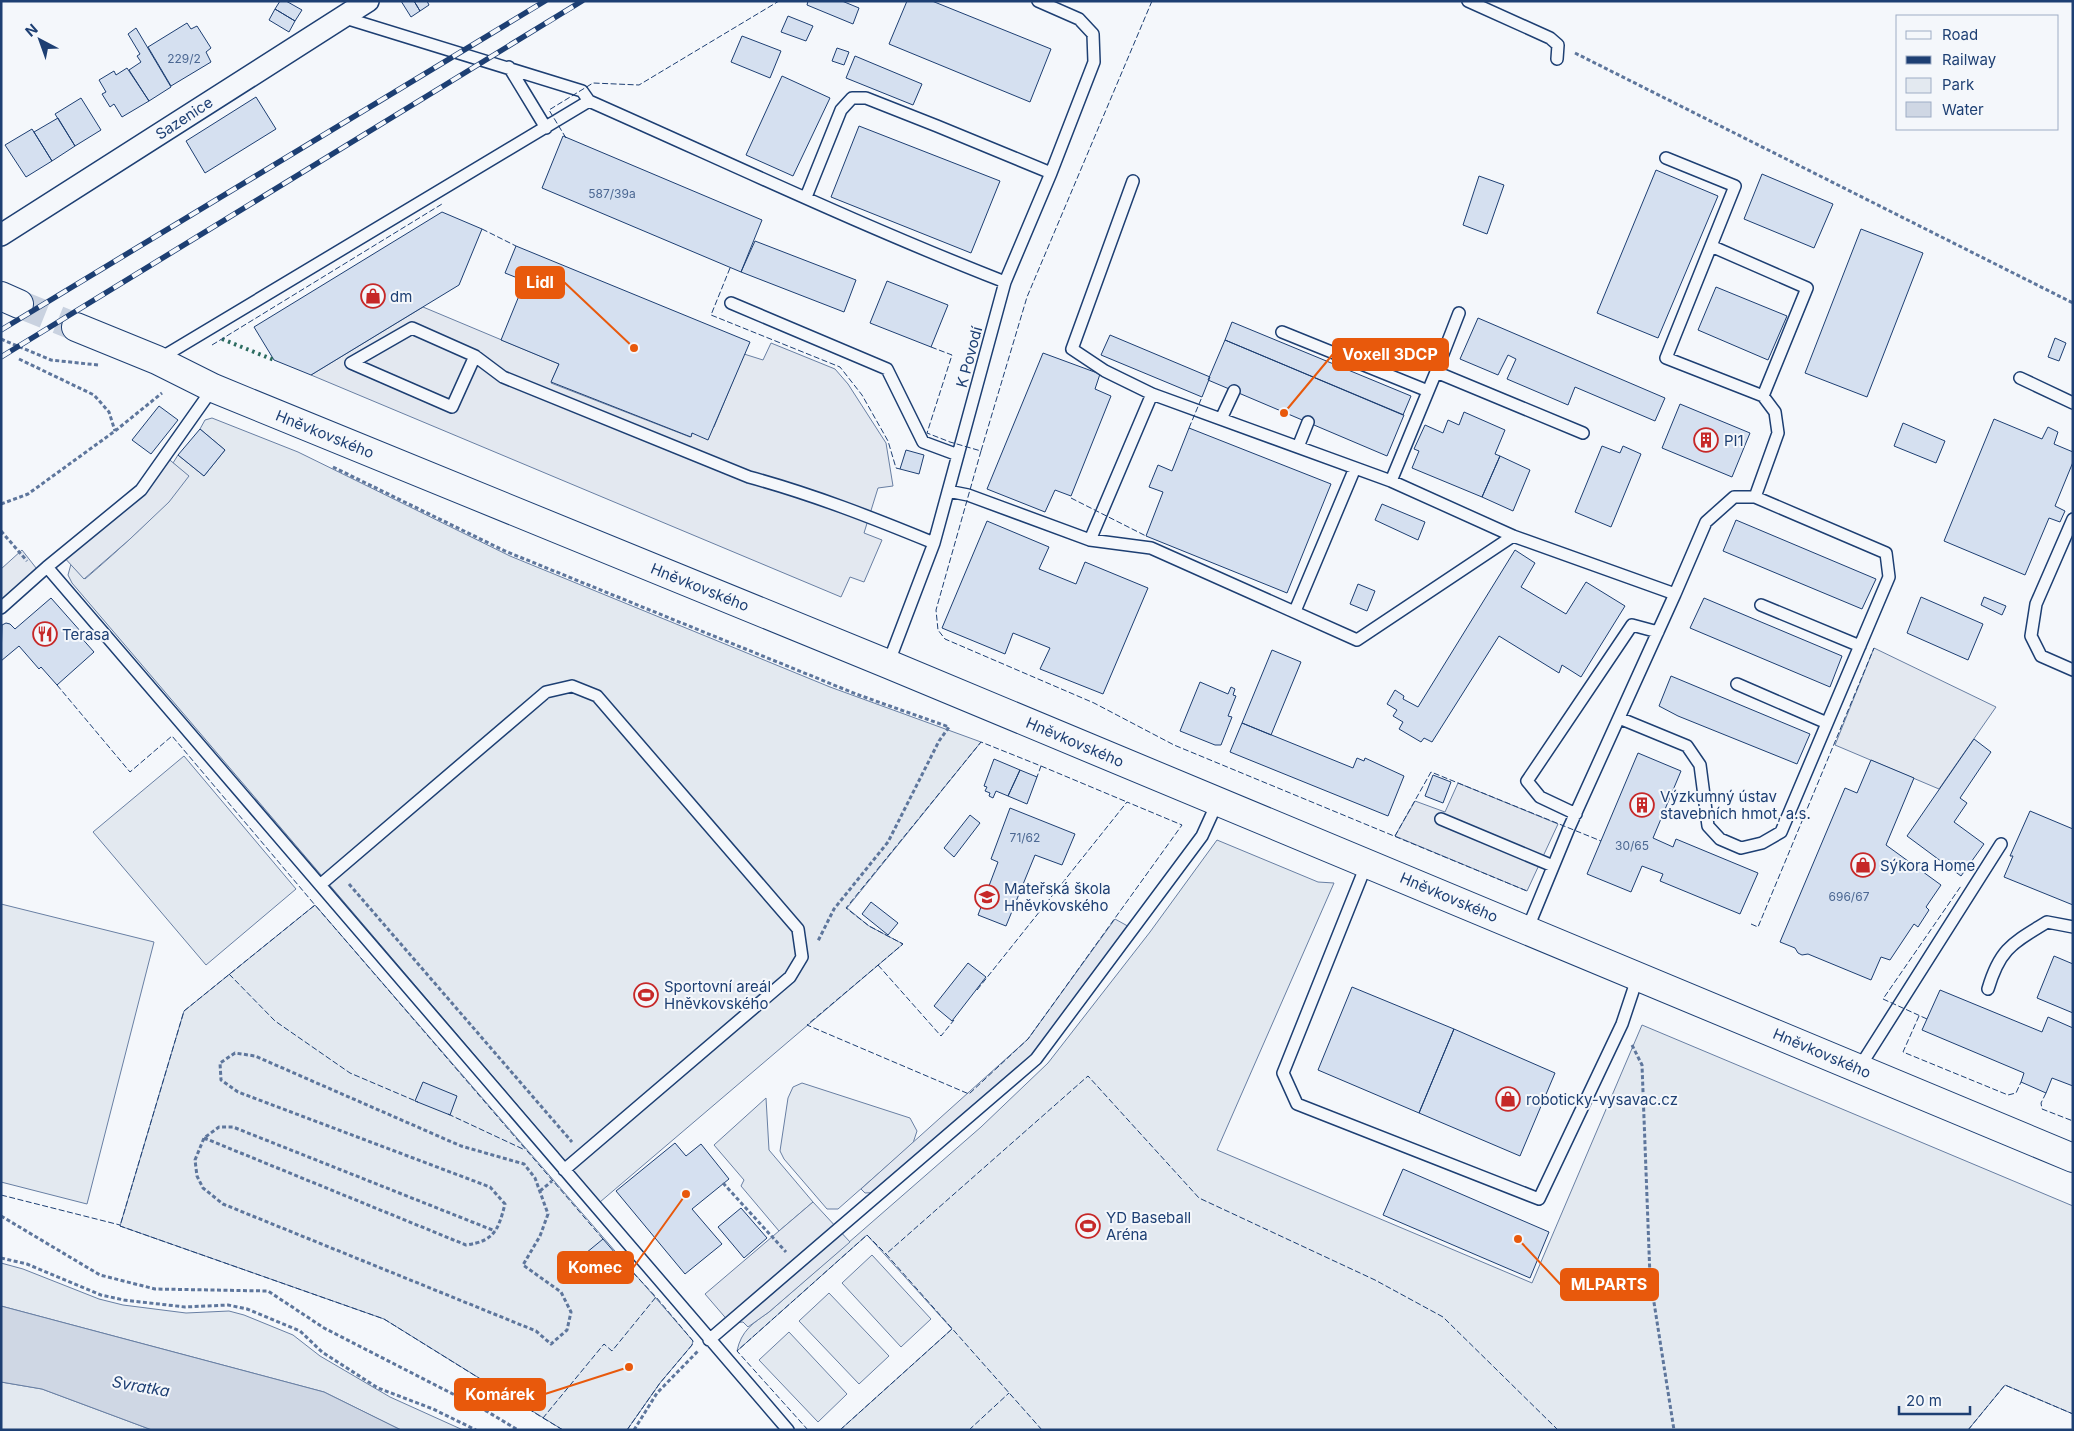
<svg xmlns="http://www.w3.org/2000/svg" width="2074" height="1431" font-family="Inter,sans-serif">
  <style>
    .green { fill: #e3e9f0; stroke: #687fa3 }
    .parking { fill: #e3e8f0; stroke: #687fa3 }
    .water { fill: #cfd7e4; stroke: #687fa3 }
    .building { fill: #d5e0f0; stroke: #1d3f73 }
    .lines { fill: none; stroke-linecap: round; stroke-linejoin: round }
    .primary-tunnel { stroke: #c9d2e0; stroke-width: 28; stroke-dasharray: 28 14; stroke-linecap: butt }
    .lane-casing { stroke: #1d3f73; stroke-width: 14 }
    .street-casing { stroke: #1d3f73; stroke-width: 24 }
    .primary-casing { stroke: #1d3f73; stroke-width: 30 }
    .path { stroke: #5e769c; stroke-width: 3; stroke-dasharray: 4 2.5; stroke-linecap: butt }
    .lane { stroke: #f4f7fb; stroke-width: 11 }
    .street { stroke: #f4f7fb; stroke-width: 21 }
    .primary { stroke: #f4f7fb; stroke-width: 28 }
    .rail-casing { stroke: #1d3f73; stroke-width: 5.5 }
    .rail { stroke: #f4f7fb; stroke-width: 4; stroke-dasharray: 11; stroke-linecap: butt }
    .hedge { stroke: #2c6c60; stroke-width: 4; stroke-dasharray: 2.5 4; stroke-linecap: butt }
    .fence { stroke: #1d3f73; stroke-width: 1; stroke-dasharray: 6 2.5; stroke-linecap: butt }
    .labels { text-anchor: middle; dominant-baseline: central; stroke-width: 4; stroke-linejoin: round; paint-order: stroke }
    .number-label { font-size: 12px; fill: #4b6792 }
    .street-label { font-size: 15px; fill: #1d3f73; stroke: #f4f7fb }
    .poi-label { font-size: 15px; fill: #1d3f73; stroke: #f4f7fb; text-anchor: start }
    .water-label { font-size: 16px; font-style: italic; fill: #1d3f73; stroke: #f4f7fb }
    .leader { fill: none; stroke: #e8590c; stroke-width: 2 }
    .callout-dot { fill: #e8590c; stroke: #f4f7fb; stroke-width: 2 }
    .callout { fill: #e8590c; stroke: #e8590c; stroke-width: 2 }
    .callout-label { font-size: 16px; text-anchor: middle; font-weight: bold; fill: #fff }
  </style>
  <rect width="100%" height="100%" fill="#f4f7fb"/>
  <!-- green -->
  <path class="green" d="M212,418L298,452L510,556L830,687L981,742L847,908L869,926L903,944L600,1202L72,583L68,575L71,564L85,579C122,547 158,515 188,476L173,463L178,455L204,476L225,450L200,429L205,420Z
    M184,756L296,889L206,965L93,832Z
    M1217,840L1318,882L1334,883L1217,1150L1532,1283L1642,1025L2073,1206V1414L2005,1385L1968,1430H840L952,1329L867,1235L737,1351C741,1331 753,1323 769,1312L981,1127L1048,1063L1150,932Z
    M1,904L154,942L87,1204L1,1182Z
    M315,905L693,1341L692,1345L660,1383L627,1430H563L384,1319L120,1226L184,1011Z
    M802,1083L910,1118L917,1131L913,1143L838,1209H827L784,1159L780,1151L788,1098L793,1087Z
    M766,1098L769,1150L813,1202L779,1231L741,1186L744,1180L714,1145Z
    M872,1255L931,1319L901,1347L842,1283Z
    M1,1263L23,1269L99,1299L123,1305L186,1313L229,1311L244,1315L293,1335L320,1356L390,1397L463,1430H401L324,1392L1,1306Z
    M829,1293L889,1356L859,1384L799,1321Z
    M789,1332L847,1394L818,1422L759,1360Z
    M1,1382L42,1389L152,1430H3L1,1429Z"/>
  <!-- parking -->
  <path class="parking" d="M423,307L559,364L551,383L690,437L692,433L714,427L744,354L763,360L771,343L835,369L848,384L886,443L893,486L878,488L864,533L882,540L864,582L850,577L841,597L311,375Z
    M165,456L189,476L169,502L130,539L84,579L62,555L141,490Z
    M22,550L40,573L1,608V569Z
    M1874,648L1996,707L1939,789L1835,745Z
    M1458,783L1558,824L1527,891L1395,836L1415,801L1445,812Z
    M1115,919L1133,929L1036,1059L883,1192L865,1193L861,1189L1028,1039Z
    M813,1202L850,1242L769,1312L748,1327L743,1322L730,1323L705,1294Z"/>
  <!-- water -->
  <path class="water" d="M1,1306L324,1392L401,1430H152L42,1389L1,1382Z"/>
  <!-- building -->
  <path class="building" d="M280,1H286L302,10L295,21L275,9Z
    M401,1H414L420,11L411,17Z
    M414,1H427L429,5L420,11Z
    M808,1H842L859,8L853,24L807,5Z
    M907,1H932L1051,49L1030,102L889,44Z
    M275,9L295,21L289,32L269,20Z
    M788,16L813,26L806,41L781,32Z
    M187,23L191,29L197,26L211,48L206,52L211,62L171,86L148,47Z
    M136,28L171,87L149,101L129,70L141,62L137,56L140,54L128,34Z
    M742,36L781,51L770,78L731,62Z
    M837,48L849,52L844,65L832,61Z
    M855,56L922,84L913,105L846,78Z
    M127,68L149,101L122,117L114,104L110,107L102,94L106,92L99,80L114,71L116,75Z
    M782,76L830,98L793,176L746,155Z
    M256,97L276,129L205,173L186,141Z
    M81,98L101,130L75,146L55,114Z
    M58,118L75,146L52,161L34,132Z
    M859,126L1000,181L971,253L831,197Z
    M32,129L52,161L26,177L5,145Z
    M563,136L762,220L741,272L542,188Z
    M1656,170L1718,196L1658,338L1597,313Z
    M1762,174L1833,204L1814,248L1744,219Z
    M1479,176L1504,185L1487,234L1463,225Z
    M442,212L482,229L459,285L311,375L274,360L254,327Z
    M1861,229L1923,253L1867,397L1805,373Z
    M755,241L856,280L844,312L741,272Z
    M516,246L750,342L708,440L692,433L691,437L551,382L559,364L501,340L525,281L505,273Z
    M887,281L948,305L931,347L870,323Z
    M1716,287L1787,316L1768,360L1698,330Z
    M1478,318L1665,398L1655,421L1575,387L1568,405L1507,379L1516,359L1508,355L1498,375L1460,359Z
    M1232,322L1411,396L1403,415L1225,340Z
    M1110,335L1210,377L1202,397L1101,355Z
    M2055,338L2066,343L2059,361L2048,357Z
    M1225,340L1404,415L1387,456L1208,380Z
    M1043,353L1100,374L1095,389L1111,396L1071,496L1055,490L1045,512L987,489Z
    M1680,404L1750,433L1732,477L1662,448Z
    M159,406L178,420L151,454L132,440Z
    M1464,412L1505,430L1495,454L1500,456L1482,497L1412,468L1419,451L1414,449L1425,425L1443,433L1448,420L1459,425Z
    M1994,419L2042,439L2048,427L2058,432L2054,444L2073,452V462L2055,506L2065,511L2060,522L2049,518L2025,575L1944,541Z
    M1903,423L1945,441L1936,463L1894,446Z
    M1189,428L1331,484L1287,593L1146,536L1163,492L1149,487L1158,465L1172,471Z
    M200,429L225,450L204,476L178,455Z
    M1602,446L1620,453L1623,446L1641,454L1611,527L1575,512Z
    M906,450L924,455L919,474L900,469Z
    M1500,456L1530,470L1513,511L1482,497Z
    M1382,504L1425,522L1418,540L1375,520Z
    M1736,520L1876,579L1862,609L1723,551Z
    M987,521L1049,547L1039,569L1076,584L1085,562L1148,588L1103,694L1040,669L1050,648L1013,633L1005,654L942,628Z
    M1515,550L1535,563L1521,587L1566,614L1586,582L1625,606L1581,677L1562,665L1559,673L1499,636L1432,742L1424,738L1421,742L1399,729L1403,722L1393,716L1397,710L1387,704L1395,690L1404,696L1403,699L1418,707Z
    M1358,584L1375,591L1367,611L1350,604Z
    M1921,597L1983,624L1968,660L1907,633Z
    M1984,597L2006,606L2002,615L1981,605Z
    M51,598L82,633L79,635L94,652L57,685L41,667L39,669L19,646L1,661L2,625L6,623L10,624L15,629Z
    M1704,598L1842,656L1830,687L1690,628Z
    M1272,650L1301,662L1271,735L1242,723Z
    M1671,676L1810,734L1797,764L1678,716L1659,706Z
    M1200,682L1228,694L1231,687L1235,689L1233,695L1236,696L1228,716L1232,717L1221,745H1215L1180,731Z
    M1242,723L1353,768L1357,758L1364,761L1365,758L1404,776L1388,816L1230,752Z
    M1974,739L1991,752L1960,798L1967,803L1954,822L1984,844L1961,876L1907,836Z
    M1638,753L1681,771L1653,838L1673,847L1676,839L1758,873L1740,914L1660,881L1663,874L1642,866L1631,892L1587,874Z
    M994,759L1020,770L1008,796L996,791L993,798L989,796L990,793L985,791L987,787L984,786Z
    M1871,760L1914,778L1886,845L1941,885L1926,907L1929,910L1918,927L1914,924L1890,960L1881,957L1871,980L1808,954L1802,955L1798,953L1795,948L1780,942L1845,788L1857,793Z
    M1020,770L1037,777L1027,804L1008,796Z
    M1433,775L1451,782L1443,803L1425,796Z
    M1010,808L1075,834L1062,865L1035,855L1006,926L978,915L998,862L991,859Z
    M2030,811L2073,829V905L2004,877L2013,856H2010Z
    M970,815L980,823L954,857L944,848Z
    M871,902L898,923L888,935L862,914Z
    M2054,956L2073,964V1013L2037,998Z
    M968,963L986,977L952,1021L934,1006Z
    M1352,987L1454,1029L1419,1113L1318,1070Z
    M1940,990L2042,1032L2048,1017L2073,1028V1086L2052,1078L2046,1093L2021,1082L2024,1073L1922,1030Z
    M1454,1029L1555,1073L1520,1156L1419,1113Z
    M423,1082L457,1096L450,1115L415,1101Z
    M675,1143L686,1156L701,1144L729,1179L692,1209L722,1244L685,1274L616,1191Z
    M1403,1169L1549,1232L1530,1278L1383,1215Z
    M741,1208L767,1238L744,1258L718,1227Z
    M603,1239L622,1261L606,1275L586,1253Z"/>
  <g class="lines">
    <!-- primary-tunnel -->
    <path class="primary-tunnel" d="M19,304L76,327"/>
    <!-- lane casing -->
    <g class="lane-casing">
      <path id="lane" d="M1468,1L1550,38L1558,45L1557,59
        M342,17L582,91L589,101C727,162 864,227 1005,282
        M509,67L546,128
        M1666,158L1735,186L1666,358L1763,396
        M1133,181L1072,349L1105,371L1152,394
        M806,197L841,110L852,98H866L937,126L1051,173
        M731,303L887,369L923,442L958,455
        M1282,332L1428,391
        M475,356L452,407L351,363L412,328L475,356L503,377L749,477C812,494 873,518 934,543
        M159,359L589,101
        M1436,372L1459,313
        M2020,378L2073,403
        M1221,419L1234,391
        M1298,447L1308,422
        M1391,481L1436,372L1583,433
        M948,491L968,495L1090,540L1151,548L1357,640L1513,536L1675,594L1569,828L1527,930
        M2073,519L2036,604L2031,636L2041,656L2073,670
        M1090,540L1152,394L1391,481L1513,536
        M47,567L788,1430
        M1675,594L1706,522L1734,497H1755L1778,433L1775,412L1763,396L1807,288L1711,246
        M1761,605L1860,646
        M1,608L47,567L141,490L213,388
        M1295,611L1355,468
        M888,664L934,543L1005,282L1051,173L1094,62L1093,34L1079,19L1038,1
        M1737,684L1827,723
        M1619,718L1687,746L1700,765L1708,826L1720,839L1741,848L1762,843L1781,832L1889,577L1886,553L1755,497
        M1576,814L1540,797L1527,781L1632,625L1658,632
        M1441,819L1553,866
        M1367,863L1283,1073L1297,1104L1539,1199L1622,1024L1638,976
        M320,885L546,692L572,686L597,696L798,929L802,957L790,977L564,1170
        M1988,989C2000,948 2013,943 2047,922L2073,927
        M1859,1068L2001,844
        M709,1340L1036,1059L1202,836L1218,801"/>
    </g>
    <!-- street casing -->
    <g class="street-casing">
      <path id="street" d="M1,235L368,1"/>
    </g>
    <!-- primary casing -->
    <g class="primary-casing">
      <path id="primary" d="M1,296L19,304
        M76,327L157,360L213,388L888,664L2073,1158"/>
    </g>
    <!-- path -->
    <path class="path" d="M1575,53L2073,303
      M1,339L51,360L98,365
      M19,359L94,395L109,412L115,431
      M333,467L505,551L856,694L949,727L939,741L888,842L834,909L818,941
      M1,504L28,494L115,431L162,393
      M1,531L27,561
      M349,884L572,1142
      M1632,1045L1642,1065L1650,1277L1674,1430
      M204,1138L466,1245C494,1241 498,1231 505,1204L490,1187L238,1092L221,1080L220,1063L235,1053L255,1056L461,1146L524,1164L535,1178L548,1214L540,1236L523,1265L561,1292L571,1312L567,1330L551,1344L536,1331L223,1204L203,1188L197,1176L195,1160L204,1138L219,1127H233L495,1231
      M723,1183L786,1252
      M540,1191L552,1181
      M1,1216L100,1275L155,1289L268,1291L324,1328L488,1412L518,1430
      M1,1258L27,1264L101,1295L124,1300L185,1307L228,1305L247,1309L300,1331L322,1352L378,1388L433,1409L476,1430
      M634,1430L657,1393L698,1351"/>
    <!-- lane -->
    <use href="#lane" class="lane"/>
    <!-- street -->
    <use href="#street" class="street"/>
    <!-- primary -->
    <use href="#primary" class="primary"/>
    <!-- rail casing -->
    <g class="rail-casing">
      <path id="rail" d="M1,330L545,1
        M1,357L582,1"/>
    </g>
    <!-- rail -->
    <use href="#rail" class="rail"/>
    <!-- hedge -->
    <path class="hedge" d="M222,339L274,360"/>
    <!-- fence -->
    <path class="fence" d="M566,138L549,110L593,83L639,85L779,1
      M482,229L516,246
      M730,268L711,315L840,367L862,395L888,441L896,468L900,469
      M212,345L442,204
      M931,347L952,355L927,433L950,442L981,451L1027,297L1152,1
      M1189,428L1202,397
      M981,451L936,610L938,630L945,639L1094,703L1174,745L1527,891
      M1071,498L1146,536
      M57,685L130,772L172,736L315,905L313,907
      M1041,766L1127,802
      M1395,836L1431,772L1601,841
      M1751,924L1758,927L1874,648
      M878,965L941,1036L954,1020
      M229,974L275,1021L350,1073L418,1102
      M977,990L1127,802L1182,825L1028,1039L969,1094L807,1025L903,944L869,926L846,908L981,742L1041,766L1037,777
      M1919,1016L1903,1052L2008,1095L2016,1093L2021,1082
      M1927,1019L1883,999L1961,886
      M2046,1093L2041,1103L2042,1109L2073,1121
      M448,1114L525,1150
      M1,1195L120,1225
      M603,1239L315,905L184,1011L120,1226L384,1319L543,1418L604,1344L612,1351L656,1297L622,1261
      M543,1418L563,1430
      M627,1430L660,1383L692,1345L693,1341L656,1297
      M808,1430L737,1351L867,1235L886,1254
      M840,1430L952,1329
      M969,1430L1009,1393
      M1042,1430L886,1254L1088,1076L1199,1198L1375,1280L1443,1317L1558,1430
      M1968,1430L2005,1385L2073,1414"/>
  </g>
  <!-- icons -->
  <defs>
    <g id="shop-ring" transform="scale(1.25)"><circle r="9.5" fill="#f4f7fb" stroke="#c62828" stroke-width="1.5"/><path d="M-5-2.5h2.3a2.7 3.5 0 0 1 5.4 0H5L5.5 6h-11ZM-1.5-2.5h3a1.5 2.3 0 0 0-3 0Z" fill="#c62828"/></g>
    <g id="building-ring" transform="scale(1.25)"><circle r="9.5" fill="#f4f7fb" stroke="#c62828" stroke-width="1.5"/><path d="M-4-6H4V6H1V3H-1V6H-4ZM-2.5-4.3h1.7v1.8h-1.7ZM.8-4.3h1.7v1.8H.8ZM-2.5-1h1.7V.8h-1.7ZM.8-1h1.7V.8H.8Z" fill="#c62828"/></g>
    <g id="restaurant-ring" transform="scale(1.25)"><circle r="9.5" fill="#f4f7fb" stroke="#c62828" stroke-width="1.5"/><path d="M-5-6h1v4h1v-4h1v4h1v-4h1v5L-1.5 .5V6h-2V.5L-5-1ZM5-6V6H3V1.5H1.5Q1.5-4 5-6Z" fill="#c62828"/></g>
    <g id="school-ring" transform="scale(1.25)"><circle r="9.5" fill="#f4f7fb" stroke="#c62828" stroke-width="1.5"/><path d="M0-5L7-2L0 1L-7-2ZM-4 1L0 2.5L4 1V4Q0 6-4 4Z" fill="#c62828"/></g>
    <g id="stadium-ring" transform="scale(1.25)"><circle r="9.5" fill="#f4f7fb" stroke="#c62828" stroke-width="1.5"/><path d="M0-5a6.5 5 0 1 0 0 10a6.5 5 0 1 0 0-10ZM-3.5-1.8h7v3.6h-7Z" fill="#c62828"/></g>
  </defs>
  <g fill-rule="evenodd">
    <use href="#shop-ring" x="373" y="296"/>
    <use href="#building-ring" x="1706" y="440"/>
    <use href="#restaurant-ring" x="45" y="634"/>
    <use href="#building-ring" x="1642" y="805"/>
    <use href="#shop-ring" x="1863" y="865"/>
    <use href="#school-ring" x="987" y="897"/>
    <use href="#stadium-ring" x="646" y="995"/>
    <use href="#shop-ring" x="1508" y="1099"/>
    <use href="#stadium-ring" x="1088" y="1226"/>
  </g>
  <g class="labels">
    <!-- number labels -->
    <g class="number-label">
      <text x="184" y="58">229/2</text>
      <text x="612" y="193">587/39a</text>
      <text x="1025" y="837">71/62</text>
      <text x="1632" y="845">30/65</text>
      <text x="1849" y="896">696/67</text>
    </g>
    <!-- street labels -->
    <g class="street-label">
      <text transform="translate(184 118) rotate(-33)">Sazenice</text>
      <text transform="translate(969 357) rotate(-75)">K Povodí</text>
      <text transform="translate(325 434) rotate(22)">Hněvkovského</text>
      <text transform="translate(700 587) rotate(22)">Hněvkovského</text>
      <text transform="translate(1075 742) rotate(23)">Hněvkovského</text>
      <text transform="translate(1449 897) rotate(23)">Hněvkovského</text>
      <text transform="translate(1822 1053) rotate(23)">Hněvkovského</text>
    </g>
    <!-- poi labels -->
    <g class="poi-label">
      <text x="390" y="296">dm</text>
      <text x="1724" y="440">PI1</text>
      <text x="62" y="634">Terasa</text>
      <text x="1660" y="796">Výzkumný ústav<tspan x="1660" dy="17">stavebních hmot, a.s.</tspan></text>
      <text x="1880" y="865">Sýkora Home</text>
      <text x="1004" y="888">Mateřská škola<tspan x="1004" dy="17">Hněvkovského</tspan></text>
      <text x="664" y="986">Sportovní areál<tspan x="664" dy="17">Hněvkovského</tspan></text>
      <text x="1526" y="1099">roboticky-vysavac.cz</text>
      <text x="1106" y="1217">YD Baseball<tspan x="1106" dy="17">Aréna</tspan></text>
    </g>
    <!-- water labels -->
    <g class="water-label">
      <text transform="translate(141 1386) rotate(10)">Svratka</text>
    </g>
  </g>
  <!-- callouts -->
  <path class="leader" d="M634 348L564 282M1284 413L1333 354M686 1194L633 1268M1518 1239L1561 1285M629 1367L545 1394"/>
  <g class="callout-dot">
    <circle cx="634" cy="348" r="5"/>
    <circle cx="1284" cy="413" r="5"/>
    <circle cx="686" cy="1194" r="5"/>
    <circle cx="1518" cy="1239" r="5"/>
    <circle cx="629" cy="1367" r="5"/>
  </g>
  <g class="callout">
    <rect x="516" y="267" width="48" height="31" rx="5"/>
    <rect x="1333" y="339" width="115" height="31" rx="5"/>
    <rect x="558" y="1252" width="75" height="31" rx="5"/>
    <rect x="1561" y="1269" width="97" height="31" rx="5"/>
    <rect x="455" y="1379" width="90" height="31" rx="5"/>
  </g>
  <g class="callout-label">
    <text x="540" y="288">Lidl</text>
    <text x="1390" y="360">Voxell 3DCP</text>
    <text x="595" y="1273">Komec</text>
    <text x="1609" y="1290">MLPARTS</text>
    <text x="500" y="1400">Komárek</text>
  </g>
  <!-- border -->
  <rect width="2074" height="1431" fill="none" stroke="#1d3f73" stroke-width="5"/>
  <!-- legend -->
  <rect x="1896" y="15" width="162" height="115" fill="#f4f7fb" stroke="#9eadc5"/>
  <rect x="1906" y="31" width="25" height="8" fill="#f4f7fb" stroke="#9eadc5"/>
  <text x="1942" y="40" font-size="15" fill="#1d3f73">Road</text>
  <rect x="1906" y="56" width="25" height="8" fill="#1d3f73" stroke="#9eadc5"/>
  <text x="1942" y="65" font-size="15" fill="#1d3f73">Railway</text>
  <rect x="1906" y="78" width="25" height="15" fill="#e3e9f0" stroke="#9eadc5"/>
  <text x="1942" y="90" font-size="15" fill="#1d3f73">Park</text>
  <rect x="1906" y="102" width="25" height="15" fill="#cfd7e4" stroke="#9eadc5"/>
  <text x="1942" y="115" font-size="15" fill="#1d3f73">Water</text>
  <!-- north arrow -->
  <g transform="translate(40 40) rotate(319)" stroke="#f4f7fb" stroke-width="4" paint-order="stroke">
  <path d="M0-4L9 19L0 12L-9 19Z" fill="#1d3f73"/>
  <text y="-8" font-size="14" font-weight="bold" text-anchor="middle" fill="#1d3f73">N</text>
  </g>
  <!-- scale -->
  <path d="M1899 1406v8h71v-8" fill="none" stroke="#1d3f73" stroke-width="2.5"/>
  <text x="1906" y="1406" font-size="15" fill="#1d3f73" stroke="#f4f7fb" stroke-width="4" paint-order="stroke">20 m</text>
</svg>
